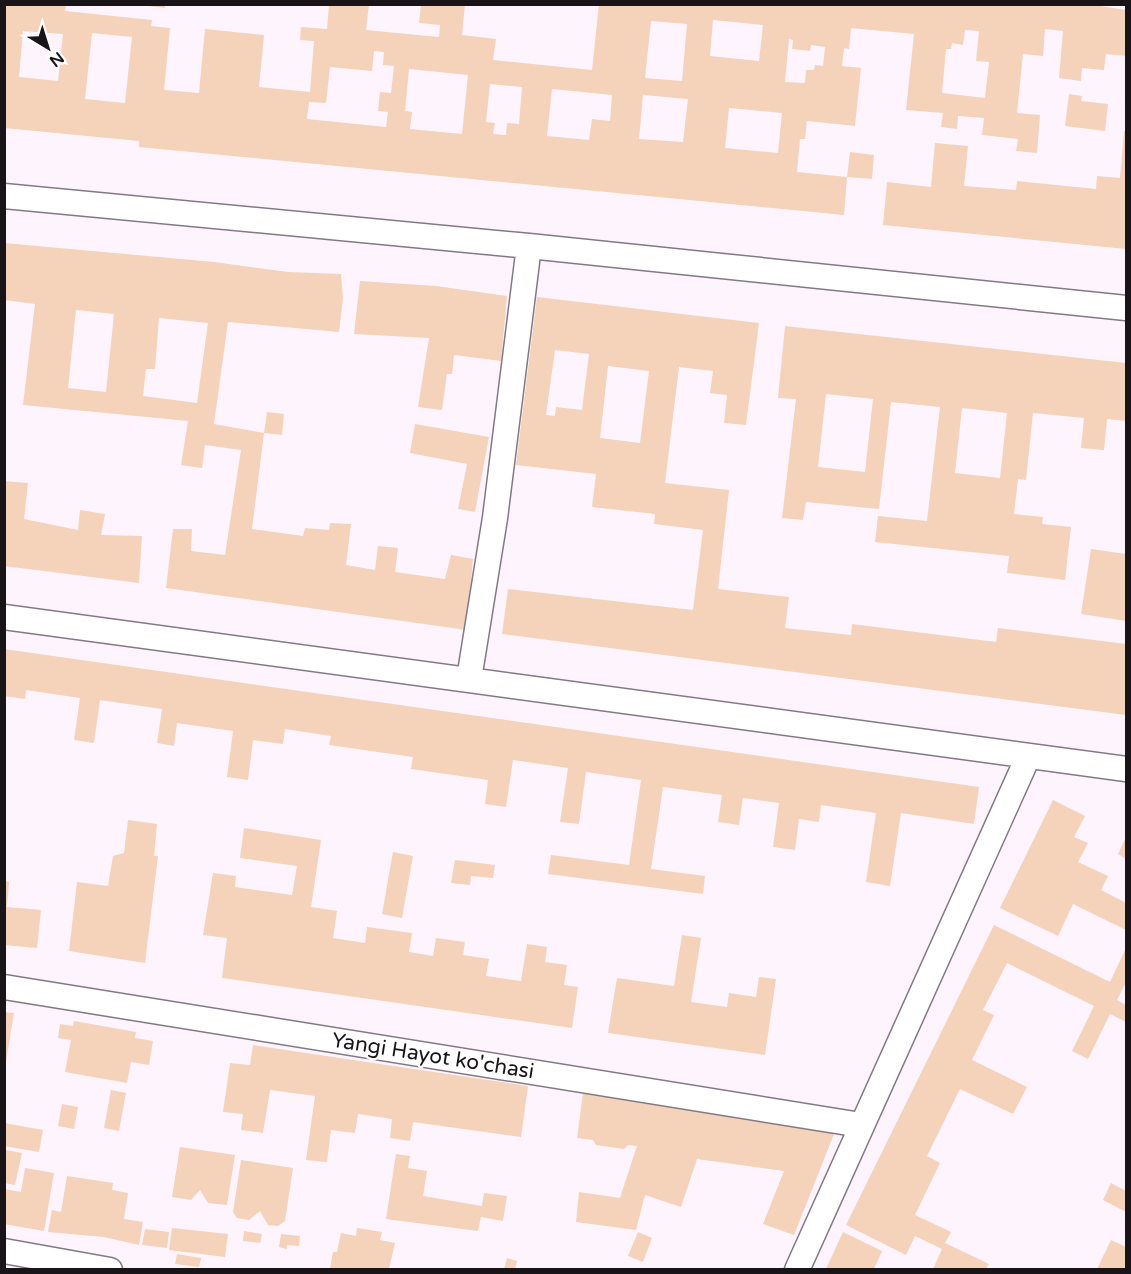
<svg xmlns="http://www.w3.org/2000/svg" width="1131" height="1274" font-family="'Varela Round',sans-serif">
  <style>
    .building { fill: #f5d2ba; fill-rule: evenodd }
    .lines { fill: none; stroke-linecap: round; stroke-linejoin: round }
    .street-casing { stroke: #837984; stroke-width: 27 }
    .street { stroke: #fff; stroke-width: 24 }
    .labels { text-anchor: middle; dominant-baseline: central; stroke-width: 5; stroke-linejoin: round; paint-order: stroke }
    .street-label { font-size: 21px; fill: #181418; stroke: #fff }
  </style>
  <rect width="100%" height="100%" fill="#fdf4fe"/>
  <!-- building -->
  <path class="building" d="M4,4H66L65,11L152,20L151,26L170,28L164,90L199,93L205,29L264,35L259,87L310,92L314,41L300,40L301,27L327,29L329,4H369L366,30L439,37L440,25L419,23L421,4H465L462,35L496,39L493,60L592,70L599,4H1088L1126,10V56L1106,54L1104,70L1082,68L1081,81L1059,78L1063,31L1045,29L1043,56L1023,54L1017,113L1040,115L1037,153L1016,151L1018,139L982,135L984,118L958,116L957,129L941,127L943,113L906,110L914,34L851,28L849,49L844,48L842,66L861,68L855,126L807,121L805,139H800L797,172L847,177L850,152L874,155L872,179L847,177L844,215L139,147V141L4,128ZM713,20L763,25L759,61L710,56ZM651,21L687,24L682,81L645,78ZM965,30L979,31L976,61L989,62L985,98L942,93L946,49H951L952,43L963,45ZM23,31L63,34L58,81L19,77ZM92,33L132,37L125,103L85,99ZM789,39L793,40L792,49L810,51L811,45L825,47L823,66L815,65L814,70H806L805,83L785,82ZM374,51L384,52L383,65L394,66L391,93L380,92L378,111L388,112L386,127L307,119L309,102L326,103L330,67L372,71ZM409,69L468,75L462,134L410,129L412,112L405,111ZM490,84L522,87L519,124L507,123L506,135L493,134L495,123L486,122ZM552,89L612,95L610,121L592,119L589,140L547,136ZM643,95L688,99L683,142L639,139ZM729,108L782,113L778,153L725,148Z
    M140,5H165V8Z
    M1069,94L1082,96L1081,101L1108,104L1105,131L1065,126Z
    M1124,131L1126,132V249L883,225L887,182L931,187L935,143L968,146L964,186L1016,190L1017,181L1096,189L1097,176L1120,178Z
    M4,243L214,262L288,272L341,274L343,298L339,332L228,322L214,424L264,433L252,529L303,536L305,528L329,530L330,523L351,524L346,565L375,570L378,546L398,548L395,572L445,579L451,555L473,559L467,630L166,588L173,529H192L191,551L225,555L241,450L205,445L202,468L181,465L188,421L23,405L35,304L4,300ZM76,310L114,314L106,392L68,388ZM159,318L208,323L197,403L143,396L146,369H155Z
    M360,281L436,286L507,296L501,361L454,355L452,374H447L442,410L418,407L429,338L354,334Z
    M537,297L759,323L746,425L724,423L727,395L710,393L713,371L679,367L665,483L729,490L718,589L789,597L785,628L851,635L852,624L996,642L998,628L1126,644V715L502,634L508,589L693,610L703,530L654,524L655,514L592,507L596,474L516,465ZM555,350L589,354L582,410L556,407L555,416L546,415ZM608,366L649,371L640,443L600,438Z
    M785,326L1126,363V421L1107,419L1104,450L1081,448L1084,418L1033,413L1026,480L1018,479L1014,514L1043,517L1042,524L1071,527L1065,580L1007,573L1009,556L875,542L878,516L927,521L940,407L891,402L879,509L806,502L803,520L782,518L796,399L778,398ZM826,394L873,399L865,472L818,467ZM962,408L1007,413L1000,478L955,473Z
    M267,412L284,414L282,435L264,433Z
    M415,424L489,437L475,512L458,509L467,464L410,453Z
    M4,481L28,483L24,519L78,530L80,510L105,514L101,535L142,536L139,583L4,566Z
    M1091,549L1126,554V621L1081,614Z
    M4,649L979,787L974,824L901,813L890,886L866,882L876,813L821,805L819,822L799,819L795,850L773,847L779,803L743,798L739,825L718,822L722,795L663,787L651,869L705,876L703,894L548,874L551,855L629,865L641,780L586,772L579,824L560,822L568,768L513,760L506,807L485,804L488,780L411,769L413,757L329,745L331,736L285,729L283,744L253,740L248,780L227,777L233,731L177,723L174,746L157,743L162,709L100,700L94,743L74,740L80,698L26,690L25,699L4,696Z
    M1053,800L1085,816L1074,837L1088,843L1078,862L1108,876L1101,890L1126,903V930L1073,904L1058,936L1000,908Z
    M128,820L157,824L154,856H158L145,963L69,951L77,882L108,886L113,856L124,853Z
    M244,828L321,840L311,907L337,911L333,938L365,943L367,927L412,933L409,952L433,956L436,938L465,942L463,955L489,959L486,976L521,981L527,944L547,947L545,962L567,965L564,985L578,987L572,1028L222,978L227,938L203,935L213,873L236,876L235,887L292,895L297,866L240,858Z
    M1126,837V859L1118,854Z
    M393,852L413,856L402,918L382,914Z
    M455,860L495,865L493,878L471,876L470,885L451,883Z
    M4,881L9,882L7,907L41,910L37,948L4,945Z
    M994,925L1110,982L1126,948V982L1117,1000L1126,1005V1022L1110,1014L1088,1059L1072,1051L1094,1006L1007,963L983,1010L994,1015L972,1060L1027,1087L1013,1114L960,1089L927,1156L940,1163L915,1215L951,1232L945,1243L989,1264L986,1269H933L942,1249L915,1236L906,1255L846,1225Z
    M682,935L701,938L691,1002L727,1007L729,993L756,997L759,977L776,979L765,1055L608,1033L617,978L674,986Z
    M4,1012L14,1013L6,1062H4Z
    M74,1021L136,1032L135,1038L153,1041L149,1065L131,1062L127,1083L65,1072L71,1040L58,1038L60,1024L73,1026Z
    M253,1045L528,1086L521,1137L413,1122L410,1141L390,1138L392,1119L358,1114L355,1133L331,1130L327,1162L306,1160L315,1096L270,1090L263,1133L241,1130L243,1114L223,1112L230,1063L250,1065Z
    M111,1090L126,1093L119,1131L104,1128Z
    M583,1093L836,1129L794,1235L763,1224L784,1171L697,1159L681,1207L645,1195L636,1230L576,1222L579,1192L620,1198L637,1146L628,1145L624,1149L596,1145L593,1140L577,1138Z
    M62,1104L78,1107L74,1129L58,1126Z
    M4,1123L43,1130L39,1152L4,1146Z
    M180,1147L235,1155L227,1205L208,1203L200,1190L191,1200L172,1197Z
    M6,1150L22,1153L15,1185L4,1183Z
    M396,1154L410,1156L408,1168L427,1171L423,1196L482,1206L484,1193L507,1196L503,1221L481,1217L478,1231L386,1219Z
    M241,1160L293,1168L285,1221L278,1226L268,1225L260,1211L249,1220L237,1218L233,1212Z
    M25,1168L54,1173L44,1231L4,1224V1189L21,1192Z
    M67,1176L113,1183L112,1190L128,1193L124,1219L143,1222L139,1245L104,1237L48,1232L52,1210L61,1212Z
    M1111,1183L1126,1191V1212L1103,1200Z
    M172,1228L228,1234L225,1257L169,1250Z
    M357,1228L382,1232L380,1240L395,1243L389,1269H330L333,1252H337L341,1233L356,1236Z
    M145,1229L169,1232L167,1248L142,1245Z
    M244,1231L262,1234L260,1243L243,1241Z
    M638,1232L652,1238L643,1262L628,1256Z
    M843,1232L882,1251L874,1269H826Z
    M281,1234L300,1236L299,1246L287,1245V1249L279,1247Z
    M1111,1240L1126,1247V1269H1097Z
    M177,1254L201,1258L199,1267L175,1264Z
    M507,1258L517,1261L515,1269H504Z"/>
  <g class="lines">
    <!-- street casing -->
    <g class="street-casing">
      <path id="street" d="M4,196L529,246L1126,308
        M4,617L1126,769
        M469,679L495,518L529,246
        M4,987L861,1125
        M4,1251L110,1270
        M797,1270L1028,757"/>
    </g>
    <!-- street -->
    <use href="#street" class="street"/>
  </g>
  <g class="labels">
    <!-- street labels -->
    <g class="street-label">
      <text transform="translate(433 1056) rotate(9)">Yangi Hayot ko'chasi</text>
    </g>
  </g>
  <!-- border -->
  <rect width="1131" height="1274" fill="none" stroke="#181418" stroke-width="12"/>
  <!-- north arrow -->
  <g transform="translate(48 48) rotate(142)" stroke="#ffffff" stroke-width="4.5" paint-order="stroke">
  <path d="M0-4.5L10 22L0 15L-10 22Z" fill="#181418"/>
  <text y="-9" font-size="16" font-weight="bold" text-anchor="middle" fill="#181418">N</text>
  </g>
</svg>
